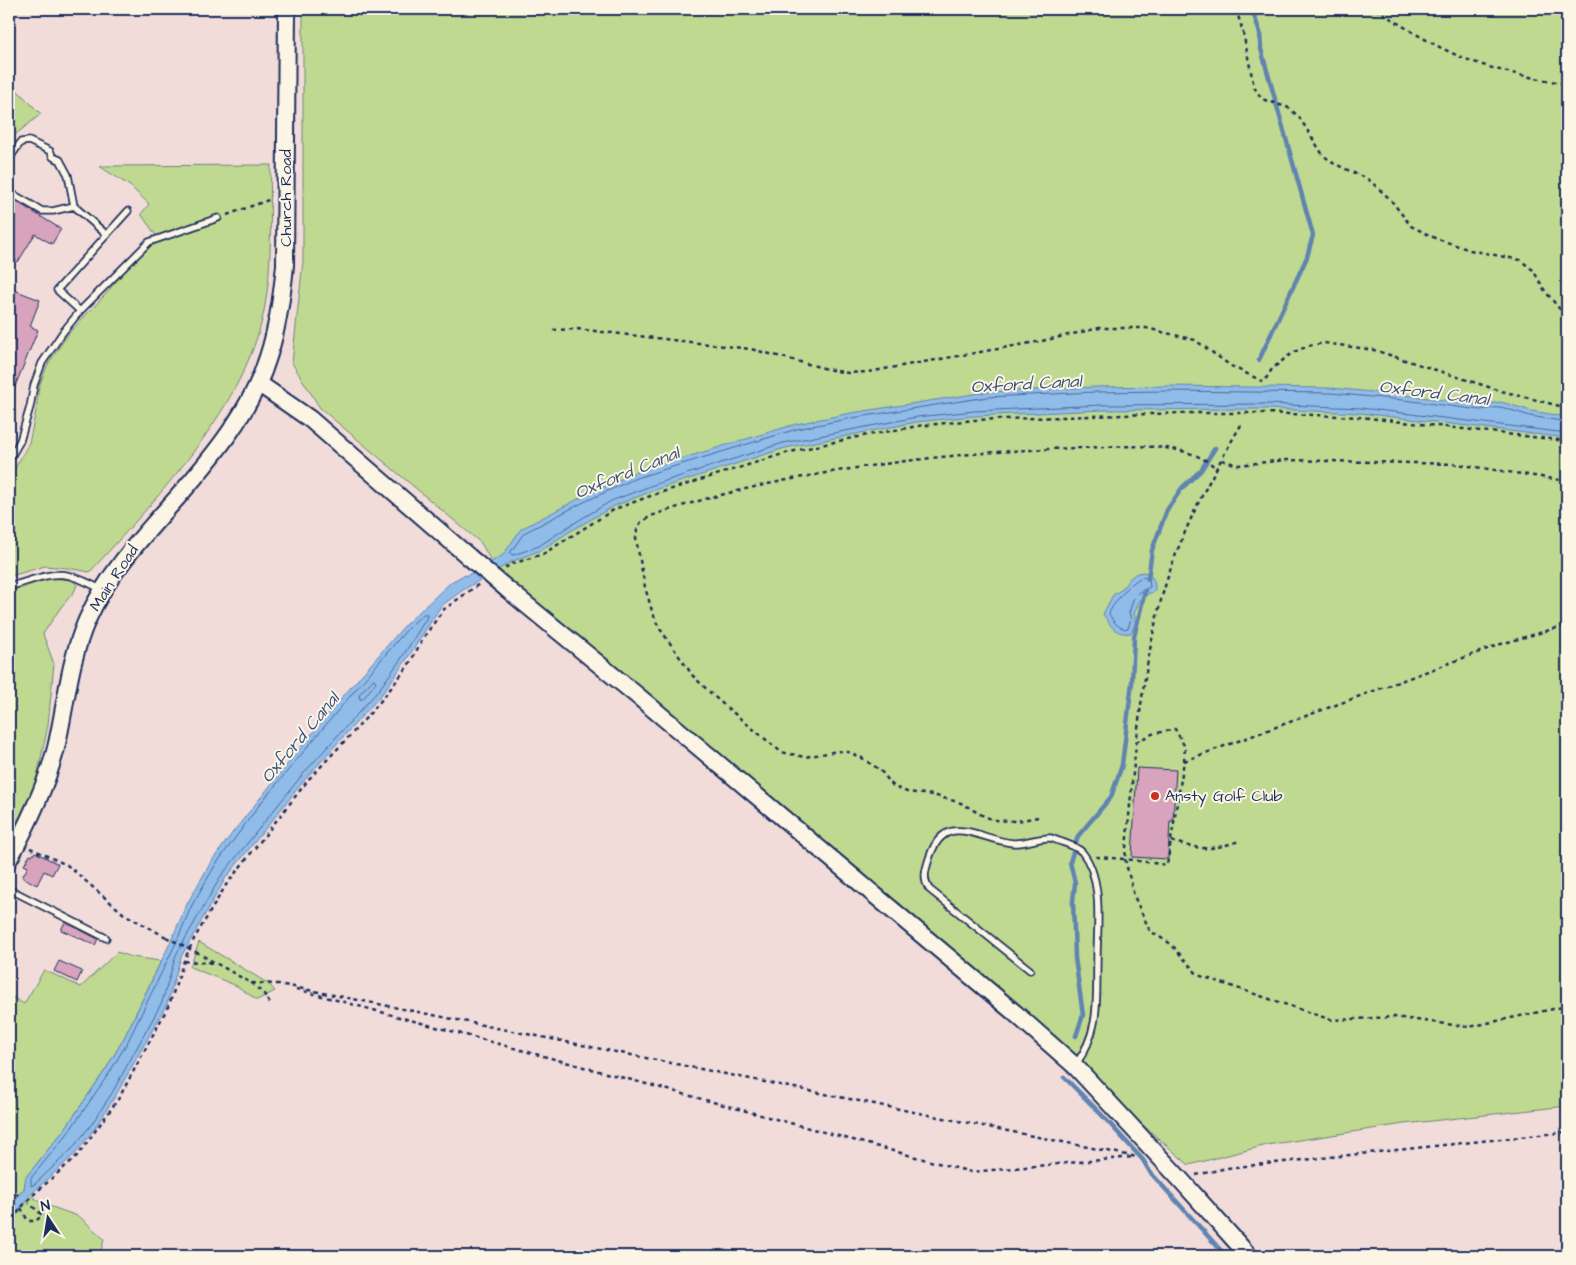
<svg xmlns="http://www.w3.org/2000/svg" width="1576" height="1265" font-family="'Architects Daughter',sans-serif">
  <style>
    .green { fill: #bfd990; stroke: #6d8477 }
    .water { fill: #90bce9; stroke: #6184b1 }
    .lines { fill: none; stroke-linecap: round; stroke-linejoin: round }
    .shore { stroke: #4a6796; stroke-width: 1 }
    .stream { stroke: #6184b1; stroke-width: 4.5 }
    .building { fill: #d7a3bd; stroke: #1b2f5e }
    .service-casing { stroke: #1b2f5e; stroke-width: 9 }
    .secondary-casing { stroke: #1b2f5e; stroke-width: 20 }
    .path { stroke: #1b2f5e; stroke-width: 2.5; stroke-dasharray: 4 4; stroke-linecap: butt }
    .service { stroke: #fcf5e5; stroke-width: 5.5 }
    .secondary { stroke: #fcf5e5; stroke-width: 16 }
    .secondary-bridge-casing { stroke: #1b2f5e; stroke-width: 20; stroke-linecap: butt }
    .path-bridge { stroke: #1b2f5e; stroke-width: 2.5; stroke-dasharray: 4 4; stroke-linecap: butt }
    .secondary-bridge { stroke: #fcf5e5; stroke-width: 16 }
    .poi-dot { fill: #c8321e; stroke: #fcf5e5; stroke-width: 2 }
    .labels { text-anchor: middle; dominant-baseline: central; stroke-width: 4; stroke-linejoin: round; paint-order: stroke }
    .street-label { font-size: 16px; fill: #1b2f5e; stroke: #fcf5e5 }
    .poi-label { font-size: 16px; fill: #1b2f5e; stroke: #fcf5e5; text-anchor: start }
    .water-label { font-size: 18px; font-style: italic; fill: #385281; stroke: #fcf5e5 }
  </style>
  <rect width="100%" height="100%" fill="#f1dcd9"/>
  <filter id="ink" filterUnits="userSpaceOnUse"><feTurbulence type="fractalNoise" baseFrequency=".02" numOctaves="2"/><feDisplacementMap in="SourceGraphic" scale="10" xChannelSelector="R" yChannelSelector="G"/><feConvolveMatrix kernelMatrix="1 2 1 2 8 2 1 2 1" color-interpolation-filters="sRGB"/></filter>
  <g filter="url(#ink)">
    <!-- green -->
    <path class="green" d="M303,9H1567V1106L1404,1124L1267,1145L1189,1165L1075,1066L507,589L481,543L320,408L292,363L303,261Z
      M9,78L17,90L41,114L16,134L9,147Z
      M271,165C269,216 274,270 262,320C239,414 153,502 90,572L67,568L45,566L11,576H9V479L29,443L36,411L39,386L48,364L69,333L104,296L143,249L157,237L141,214L149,204L130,186L99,166Z
      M49,578L72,580L77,585L74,592L61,607L43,634L54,664L48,725L36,782L18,821L9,817V591L22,588Z
      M199,942L269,984L275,991L257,1000L237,986L190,967Z
      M117,952L132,957L161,961L124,1038L106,1069L64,1130L26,1177L24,1189L9,1205V995L24,1004L44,970L81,987Z
      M32,1196L41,1203L80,1217L104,1239L100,1256H68L54,1254L50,1256H9V1227L21,1208Z"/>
    <!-- water -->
    <path class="water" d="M1168,386L1331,388L1413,396L1480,405L1501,402L1532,411L1567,417V438L1360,413L1266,409L1102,410L974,416L917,422L785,448L655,490L614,506L569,532L541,550L511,562L463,590L441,606L405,662L382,694L307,777L225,879L181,957L167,1004L116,1095L95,1128L76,1153L30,1195L9,1224V1205L24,1189L26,1177L64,1130L106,1069L124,1038L170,943L188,902L211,862L233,832L331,710L406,624L451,582L462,576L468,575L503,555L521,529L580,498L634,473L796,424L851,413L987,392L1095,387Z
      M1144,572C1154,577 1155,580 1155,591C1136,599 1142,597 1134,614C1137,621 1134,626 1131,633C1115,635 1111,626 1103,614L1113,595L1121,590L1130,578L1137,573Z"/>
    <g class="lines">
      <!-- shore -->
      <path class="shore" d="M1567,422L1530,416L1501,407L1480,410L1412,401L1331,393L1168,391L1096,392L987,397L852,418L797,429L636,478L582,503L524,533L510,553L513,555L539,546L566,528L611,501L653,485L783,443L917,417L974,411L1102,405L1266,404L1361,408L1567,433
        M1143,577L1149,580L1150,587L1139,592L1134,597L1129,613L1131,619L1128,628L1125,629C1116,626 1114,622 1109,614C1112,604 1133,579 1143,577Z
        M424,614H427V617L401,659L378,691L303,774L221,876L176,955L162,1002L112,1093L91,1125L72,1149L35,1184L31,1186V1178L68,1133L110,1072L128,1041L175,945L192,905L216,864L260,804L335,714L409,627Z
        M374,679L376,682L363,699H360L359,695Z"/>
      <!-- stream -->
      <path class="stream" d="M1252,9L1260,33L1261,49L1313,235L1307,257L1259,360
        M1148,579L1152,550L1167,510L1182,488L1201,470L1215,448
        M1076,1036L1083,1015L1075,958L1073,901L1075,883L1070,862L1078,836L1111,797L1122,765L1132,682L1134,637L1145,591
        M1064,1077L1099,1112L1143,1160L1150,1172L1226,1256"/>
    </g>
    <!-- building -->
    <path class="building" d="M9,197L61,229L52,244L35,234L18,262L9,257Z
      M9,288L40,300L30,326L38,330L9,401Z
      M1137,768L1176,770L1173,821H1170L1168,859L1132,857Z
      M35,852L58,864L52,875L44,871L37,885L22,877L28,867L24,865L30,855L32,856Z
      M65,922L98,939L95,945L61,930Z
      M59,961L82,971L77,982L54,971Z"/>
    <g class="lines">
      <!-- service casing -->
      <g class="service-casing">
        <path id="service" d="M9,159L21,142L29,141L50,151L53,157L60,160L68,175L74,206L107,235
          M9,192L42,211H53L74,206
          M80,311L57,290L128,211
          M9,460L20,441L30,407L34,385L42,363L63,332L80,311L149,242L218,218
          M9,585H14C57,573 60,567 102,590
          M9,889L106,938
          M1030,970L929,889C922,878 926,868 930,856C946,810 979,840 1013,843C1026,844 1038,837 1051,838C1054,839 1058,841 1062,842C1068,844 1077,847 1082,852C1104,879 1097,926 1097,959C1096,999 1101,1030 1076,1064"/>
      </g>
      <!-- secondary casing -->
      <g class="secondary-casing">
        <path id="secondary" d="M258,383L310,419L469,557
          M507,589L639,697L1015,1013L1075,1066L1180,1179L1249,1256
          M9,859C28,824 46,787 56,748C66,705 69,661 87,620C108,573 142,537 176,499C212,458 252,410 268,357C278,327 282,297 285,265L287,9"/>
      </g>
      <!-- path -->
      <path class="path" d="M1236,9L1243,32L1254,87L1262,99L1289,108L1299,117L1323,155L1333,163L1369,180L1390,199L1411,226L1435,238L1470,250L1520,260L1533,270L1545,291L1567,318
        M1376,9C1404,27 1435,47 1466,59C1499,72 1534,78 1567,84
        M227,215L271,199
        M553,330L577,329L751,349L827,369L848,373L868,372L1042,341L1099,328H1146L1195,340L1231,366L1264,382L1272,369L1292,353L1308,346L1324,343L1374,350L1498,390L1567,408
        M1222,460L1238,465L1286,460L1456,464L1567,481
        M505,568L512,564L543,554L615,509L656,494L786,453L852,438L918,426L974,420L1181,413H1265L1360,417L1567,441
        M1136,742L1152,734L1175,729L1185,747L1184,761L1167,865L1125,859L1134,896L1150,931L1171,944L1198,975L1332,1020L1394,1017L1469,1027L1567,1006
        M1184,761L1501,644L1567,625
        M1038,817L1017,821L993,820L980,814L961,803L933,795L907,792L894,787L880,770L862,758L848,752L838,751L805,757L781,752L718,700L693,676L658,626L652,611L645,587L636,539L637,530L641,522L651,516C705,497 763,484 820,474C906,459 993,450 1080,448C1120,447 1185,439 1216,468
        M1171,841C1201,850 1210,851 1239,841
        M30,848L67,865L124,914L166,937
        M1096,857L1125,859C1133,774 1139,688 1160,604C1176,541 1208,481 1241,425
        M196,952L251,983L279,984L1137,1157
        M184,961L215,963
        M251,983L264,994L270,1004
        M296,989L971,1172L1133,1157
        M1196,1175L1227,1168L1567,1132
        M9,1190L18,1195
        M21,1208L28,1221H36L42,1215L29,1203
        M9,1227L21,1208L32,1196L78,1155L119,1098L169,1005L184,961L194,939L226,885L309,779L358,727L384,697L408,666L424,637L443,610L479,584"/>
      <!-- service -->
      <use href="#service" class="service"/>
      <!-- secondary -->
      <use href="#secondary" class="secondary"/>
      <!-- secondary-bridge casing -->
      <g class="secondary-bridge-casing">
        <path id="secondary-bridge" d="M469,557L507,589"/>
      </g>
      <!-- path-bridge -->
      <path class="path-bridge" d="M166,937L196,952"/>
      <!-- secondary-bridge -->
      <use href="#secondary-bridge" class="secondary-bridge"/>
    </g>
  </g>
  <!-- markers -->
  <circle class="poi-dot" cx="1155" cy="796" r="5"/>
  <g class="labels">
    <!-- street labels -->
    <g class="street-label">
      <text transform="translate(286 198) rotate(-90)">Church Road</text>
      <text transform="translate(114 578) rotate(-57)">Main Road</text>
    </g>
    <!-- poi labels -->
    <g class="poi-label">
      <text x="1165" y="796">Ansty Golf Club</text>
    </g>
    <!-- water labels -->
    <g class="water-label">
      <text transform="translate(1026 384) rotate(-3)">Oxford Canal</text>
      <text transform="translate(1434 393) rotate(7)">Oxford Canal</text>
      <text transform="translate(627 473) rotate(-22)">Oxford Canal</text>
      <text transform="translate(300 738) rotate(-50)">Oxford Canal</text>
    </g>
  </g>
  <!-- margin -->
  <rect width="1576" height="1265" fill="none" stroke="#fcf5e5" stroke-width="30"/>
  <rect x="15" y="15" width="1546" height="1235" fill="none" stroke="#1b2f5e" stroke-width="2" filter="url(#ink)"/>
  <!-- north arrow -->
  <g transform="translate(48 1218) rotate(348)" stroke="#fcf5e5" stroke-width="4" paint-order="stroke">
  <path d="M0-4L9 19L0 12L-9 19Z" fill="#1b2f5e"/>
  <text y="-8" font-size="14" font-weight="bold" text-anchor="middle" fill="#1b2f5e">N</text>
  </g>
</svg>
